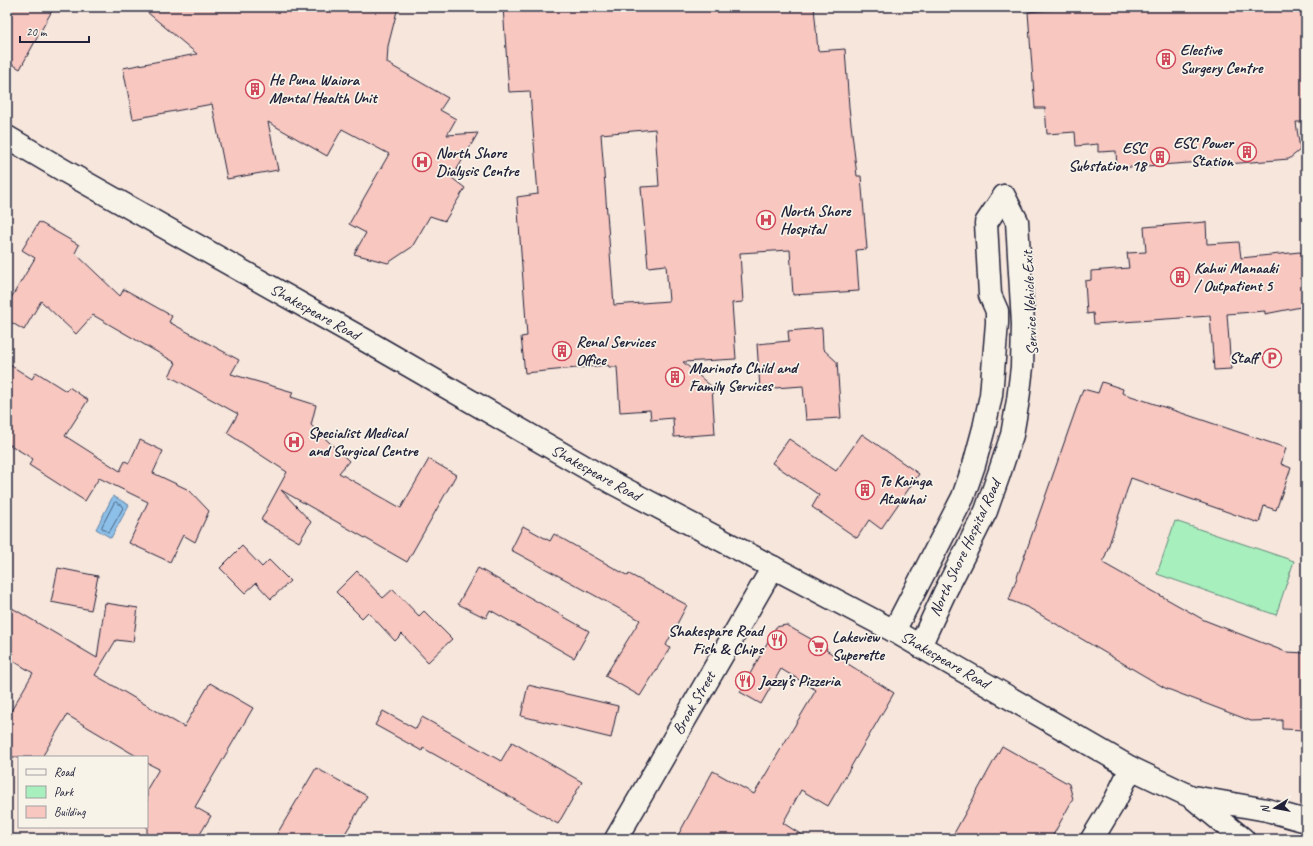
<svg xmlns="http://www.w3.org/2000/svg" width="1313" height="846" font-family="Caveat,sans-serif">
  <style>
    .green { fill: #a7efbc; stroke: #64887c }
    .water { fill: #8cc0e9; stroke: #6281a3 }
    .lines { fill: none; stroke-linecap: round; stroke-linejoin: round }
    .shore { stroke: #4c6181; stroke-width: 1 }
    .building { fill: #f7c7c0; stroke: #22223b; fill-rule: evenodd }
    .minor-casing { stroke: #22223b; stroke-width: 25 }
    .major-casing { stroke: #22223b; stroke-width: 25 }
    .minor { stroke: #f7f3e8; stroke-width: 22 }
    .major { stroke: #f7f3e8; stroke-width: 22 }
    .labels { text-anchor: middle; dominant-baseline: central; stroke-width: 3.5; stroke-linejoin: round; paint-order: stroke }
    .poi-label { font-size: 16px; font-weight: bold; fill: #22223b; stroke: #f7f3e8; text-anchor: start }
    .street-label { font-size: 16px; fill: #22223b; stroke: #f7f3e8 }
  </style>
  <rect width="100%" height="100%" fill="#f7e6dc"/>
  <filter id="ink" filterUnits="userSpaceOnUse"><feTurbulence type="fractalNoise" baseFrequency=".025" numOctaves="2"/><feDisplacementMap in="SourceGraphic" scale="8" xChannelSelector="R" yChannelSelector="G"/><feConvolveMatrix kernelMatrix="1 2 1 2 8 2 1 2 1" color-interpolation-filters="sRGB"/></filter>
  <g filter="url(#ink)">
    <!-- green -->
    <path class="green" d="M1175,521L1294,561L1276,615L1157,574Z"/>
    <!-- water -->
    <path class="water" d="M113,496L129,505L111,538L96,529Z"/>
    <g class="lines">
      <!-- shore -->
      <path class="shore" d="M116,502L122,506L123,508L110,531L108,532L102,528V526L114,503Z"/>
    </g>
    <!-- building -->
    <path class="building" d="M7,7H54L20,69L7,61Z
      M141,7H398L388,46L387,63L448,98L440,110L456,119L447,135L478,133L452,178L465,188L445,221L430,216L412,247L388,263L354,254L366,233L349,224L389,154L342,129L327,156L268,122L278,170L227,179L212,104L133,119L123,68L197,54Z
      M503,7H814L818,51L845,49L849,107L857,176H861L867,249L856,250L859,291L793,295L790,250L740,253L743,302L732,303L736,359L683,362L712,387L715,434L674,437L673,418L651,420L650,410L620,412L617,367H609L608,365L525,373L521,337L527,336L517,197L538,194L530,91L509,92ZM655,129L659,186L641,187L648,267L666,265L669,301L614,305L601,134Z
      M1071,7H1306V122H1296L1300,150L1289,159L1203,166V162L1117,168L1116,151L1098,152V144L1076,146L1075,132L1047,134L1045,108H1035L1028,12L1071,8Z
      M39,222L79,245L75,253L120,296L124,289L172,316L169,322L239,360L231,374L293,392L291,397L316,405L311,425L349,461L339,473L401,508L429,459L456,475L407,562L281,490L311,522L299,542L261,520L287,472L227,433L238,414L169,376L176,363L93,315L76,334L41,301L24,330L7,320V305L35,258L22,250Z
      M1206,222L1207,244L1239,242L1241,258L1300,252L1301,253H1306V306L1265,314V311L1227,314L1231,369L1214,370L1210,316L1094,324L1093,313L1087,314L1085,281L1091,280V271L1129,268L1127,253L1146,252L1144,227Z
      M822,328L823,349L837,362L841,418L806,420L803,386L760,389L757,344L789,341L788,331Z
      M7,363L32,379L36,372L66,391L69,387L88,400L65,436L120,471L125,461L129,463L140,440L163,451L153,473L189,490L209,511L195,542L183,535L170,562L129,543L148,502L99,478L85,501L29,465L33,459L7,443Z
      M1102,382L1123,389L1122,393L1286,448L1281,464L1291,468L1276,510L1264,506L1259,523L1131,478L1103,563L1204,620L1286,652L1306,653V730L1282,729V720L1251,721L1165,688L1029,608L1009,600L1083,389L1098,393Z
      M862,434L919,474L881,529L869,520L857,538L812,507L819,495L772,463L789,439L836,471Z
      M523,526L550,541L554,534L628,576L629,574L687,605L666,645L670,648L640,696L605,676L640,620L511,550Z
      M242,546L262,567L269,560L290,581L271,599L256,583L245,593L220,568Z
      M58,568L98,576L91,610L51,602Z
      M478,568L589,631L574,658L490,610L486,618L458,604Z
      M357,571L383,598L393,589L419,616L424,611L452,639L428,662L402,634L395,641L368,612L362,618L336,592Z
      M105,603L138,608L133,642L116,640L95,675L184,727L210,683L253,708L195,807L211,816L197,839H147V789L159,769L147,763V757H138L67,715L42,757H7V718L33,673L7,657V605L97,658Z
      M786,625L827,648L826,650L894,693L828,806L801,790L783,823L808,839H676L713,771L754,794L816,690L781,669L761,704L740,692L776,627Z
      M528,685L618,706L611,738L521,716Z
      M383,711L416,729L422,717L501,761L512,742L582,782L558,824L423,748L422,751L375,725Z
      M1002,746L1069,784L1073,799L1051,839H951Z
      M316,768L367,796L342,839H274Z"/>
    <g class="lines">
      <!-- minor casing -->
      <g class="minor-casing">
        <path id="minor" d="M894,631L963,497L974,465L984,428L991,395L997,323V311L990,295L986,223L1004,196
          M920,646L944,594L986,511L999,474L1012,435L1018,400L1022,367L1023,324L1017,221L1004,196
          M616,839L773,567
          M1092,839L1115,801L1131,768"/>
      </g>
      <!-- major casing -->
      <g class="major-casing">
        <path id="major" d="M7,137L63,170L370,343L611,482L894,631L1131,768L1192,797L1243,839
          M1193,797L1267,810L1306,821"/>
      </g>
      <!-- minor -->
      <use href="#minor" class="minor"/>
      <!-- major -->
      <use href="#major" class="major"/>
    </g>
  </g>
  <!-- icons -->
  <defs>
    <g id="building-ring" transform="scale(1)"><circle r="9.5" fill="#f7f3e8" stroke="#d1495b" stroke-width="1.5"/><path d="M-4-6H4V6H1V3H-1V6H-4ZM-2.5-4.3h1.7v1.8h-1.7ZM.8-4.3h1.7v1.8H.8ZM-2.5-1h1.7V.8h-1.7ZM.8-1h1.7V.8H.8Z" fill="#d1495b"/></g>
    <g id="hospital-ring" transform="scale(1)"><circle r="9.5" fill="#f7f3e8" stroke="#d1495b" stroke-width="1.5"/><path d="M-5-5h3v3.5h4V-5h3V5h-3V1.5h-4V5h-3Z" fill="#d1495b"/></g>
    <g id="parking-ring" transform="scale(1)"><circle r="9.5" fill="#f7f3e8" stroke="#d1495b" stroke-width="1.5"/><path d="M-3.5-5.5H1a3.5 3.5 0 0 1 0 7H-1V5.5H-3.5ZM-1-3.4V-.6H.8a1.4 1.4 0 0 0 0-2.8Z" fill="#d1495b"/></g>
    <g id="restaurant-ring" transform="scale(1)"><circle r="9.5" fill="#f7f3e8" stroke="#d1495b" stroke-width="1.5"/><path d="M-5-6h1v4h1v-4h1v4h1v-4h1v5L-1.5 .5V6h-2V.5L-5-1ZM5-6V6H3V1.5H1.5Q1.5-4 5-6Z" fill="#d1495b"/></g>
    <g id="supermarket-ring" transform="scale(1)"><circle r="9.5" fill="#f7f3e8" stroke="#d1495b" stroke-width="1.5"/><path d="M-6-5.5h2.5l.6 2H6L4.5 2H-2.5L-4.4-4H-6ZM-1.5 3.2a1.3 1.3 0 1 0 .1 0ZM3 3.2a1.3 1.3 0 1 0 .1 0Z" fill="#d1495b"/></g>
  </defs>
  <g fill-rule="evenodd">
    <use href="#building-ring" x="1166" y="59"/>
    <use href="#building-ring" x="255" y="89"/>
    <use href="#building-ring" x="1247" y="152"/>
    <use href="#building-ring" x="1160" y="157"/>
    <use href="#hospital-ring" x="422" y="162"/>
    <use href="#hospital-ring" x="766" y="220"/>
    <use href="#building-ring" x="1180" y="277"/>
    <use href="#building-ring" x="562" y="351"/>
    <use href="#parking-ring" x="1272" y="358"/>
    <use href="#building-ring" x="675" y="377"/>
    <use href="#hospital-ring" x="294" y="442"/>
    <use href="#building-ring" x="865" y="490"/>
    <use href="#restaurant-ring" x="777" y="640"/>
    <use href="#supermarket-ring" x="818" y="646"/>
    <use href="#restaurant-ring" x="745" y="681"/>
  </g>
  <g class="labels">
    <!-- poi labels -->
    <g class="poi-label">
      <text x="1180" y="50">Elective<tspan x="1180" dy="18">Surgery Centre</tspan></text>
      <text x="269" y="80">He Puna Waiora<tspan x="269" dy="18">Mental Health Unit</tspan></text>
      <text x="1233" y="143" text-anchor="end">ESC Power<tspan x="1233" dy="18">Station</tspan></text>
      <text x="1146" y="148" text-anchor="end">ESC<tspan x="1146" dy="18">Substation 18</tspan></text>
      <text x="436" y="153">North Shore<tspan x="436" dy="18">Dialysis Centre</tspan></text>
      <text x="780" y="211">North Shore<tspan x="780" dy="18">Hospital</tspan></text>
      <text x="1194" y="268">Kahui Manaaki<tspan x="1194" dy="18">/ Outpatient 5</tspan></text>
      <text x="576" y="342">Renal Services<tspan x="576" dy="18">Office</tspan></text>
      <text x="1258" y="358" text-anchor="end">Staff</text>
      <text x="689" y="368">Marinoto Child and<tspan x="689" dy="18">Family Services</tspan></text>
      <text x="308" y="433">Specialist Medical<tspan x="308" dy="18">and Surgical Centre</tspan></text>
      <text x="879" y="481">Te Kainga<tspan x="879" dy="18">Atawhai</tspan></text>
      <text x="763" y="631" text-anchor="end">Shakespare Road<tspan x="763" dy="18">Fish &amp; Chips</tspan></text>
      <text x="832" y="637">Lakeview<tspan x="832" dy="18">Superette</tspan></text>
      <text x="759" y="681">Jazzy’s Pizzeria</text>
    </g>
    <!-- street labels -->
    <g class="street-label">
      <text transform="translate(1030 303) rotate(-93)">Service Vehicle Exit</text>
      <text transform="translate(315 312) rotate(29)">Shakespeare Road</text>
      <text transform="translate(596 473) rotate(29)">Shakespeare Road</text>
      <text transform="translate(965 548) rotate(-65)">North Shore Hospital Road</text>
      <text transform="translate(945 660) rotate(30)">Shakespeare Road</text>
      <text transform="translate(694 703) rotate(-60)">Brook Street</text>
    </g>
  </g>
  <!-- margin -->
  <rect width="1313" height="846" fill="none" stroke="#f7f3e8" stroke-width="24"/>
  <rect x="12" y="12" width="1289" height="822" fill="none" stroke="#22223b" stroke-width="1.5" filter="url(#ink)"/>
  <!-- legend -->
  <rect x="18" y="756" width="130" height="72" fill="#f7f3e8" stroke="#a29fa3"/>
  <rect x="26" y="769" width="20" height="6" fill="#f7f3e8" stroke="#a29fa3"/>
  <text x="54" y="776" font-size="12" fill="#22223b">Road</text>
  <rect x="26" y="786" width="20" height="12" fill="#a7efbc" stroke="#a29fa3"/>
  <text x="54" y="796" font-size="12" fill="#22223b">Park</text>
  <rect x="26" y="806" width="20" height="12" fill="#f7c7c0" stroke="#a29fa3"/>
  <text x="54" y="816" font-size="12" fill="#22223b">Building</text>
  <!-- north arrow -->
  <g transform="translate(1275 808) rotate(259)" stroke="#f7f3e8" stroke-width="3" paint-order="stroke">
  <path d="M0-3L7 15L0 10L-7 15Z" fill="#22223b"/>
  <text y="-6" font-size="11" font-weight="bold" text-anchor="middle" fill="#22223b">N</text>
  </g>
  <!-- scale -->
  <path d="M20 36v6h69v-6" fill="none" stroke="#22223b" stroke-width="2"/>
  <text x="26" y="36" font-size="12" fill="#22223b" stroke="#f7f3e8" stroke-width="3" paint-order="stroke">20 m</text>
</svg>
